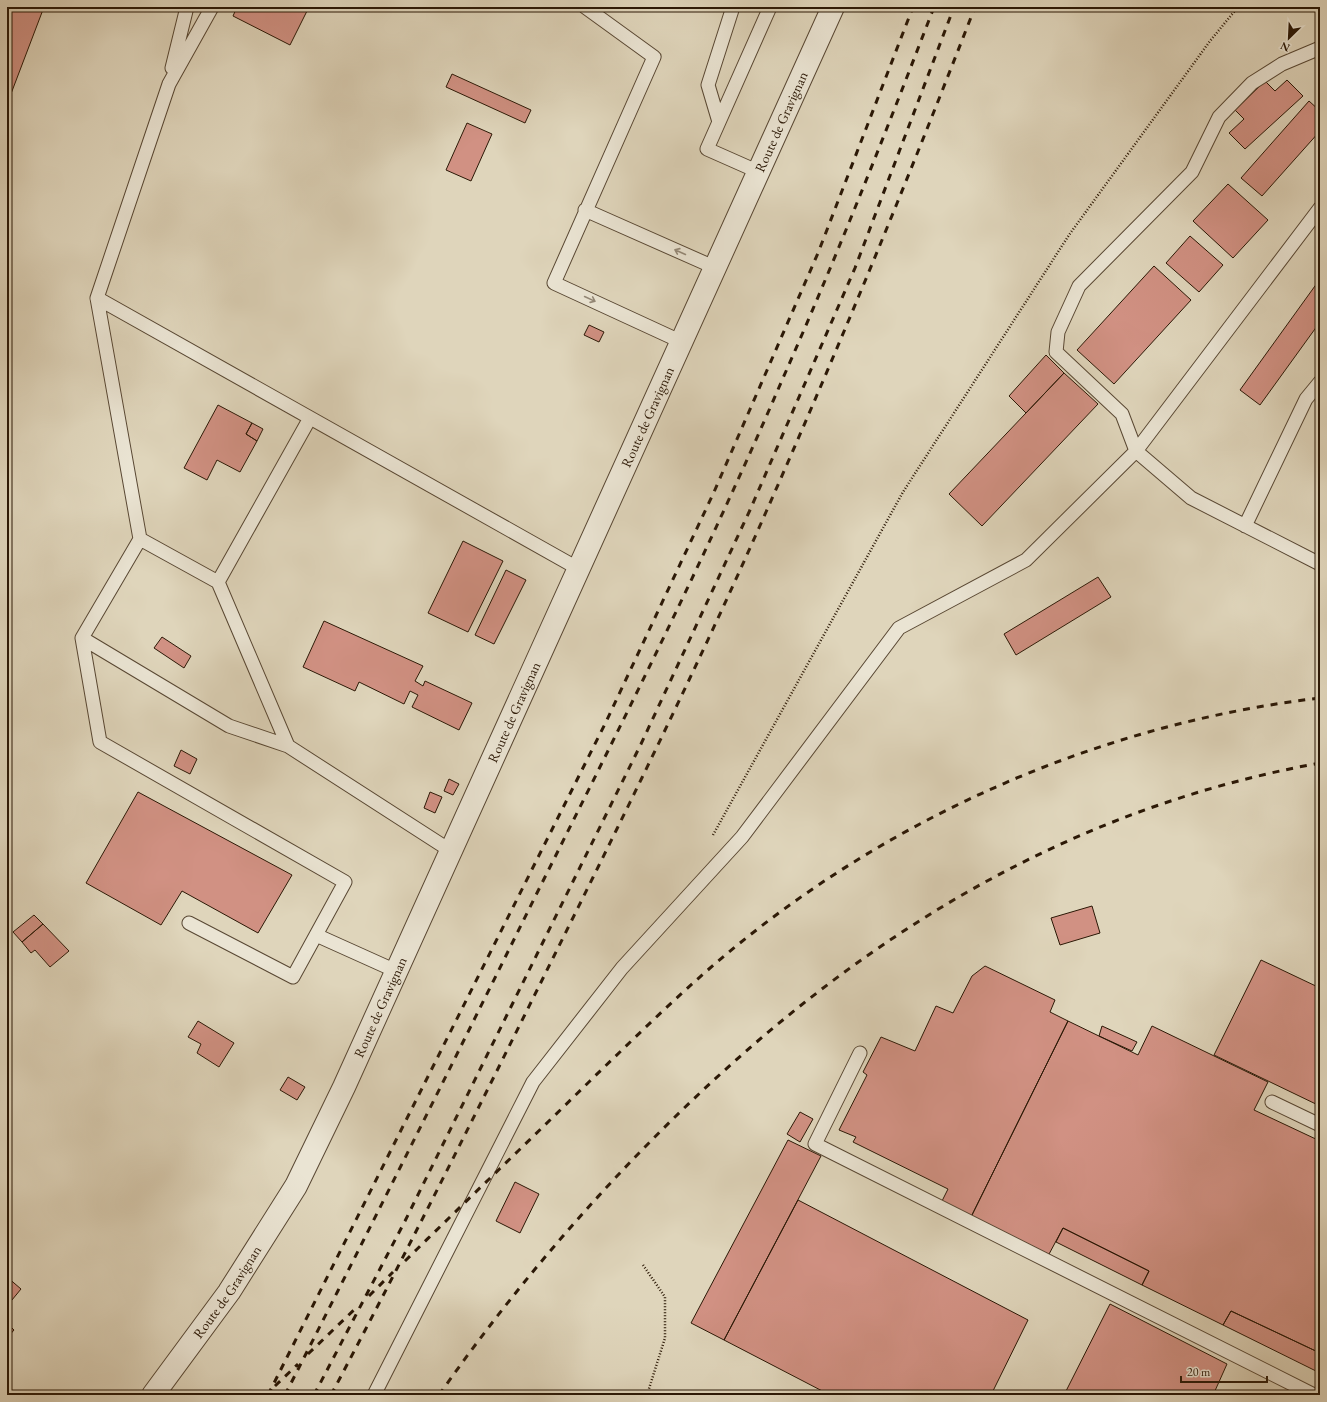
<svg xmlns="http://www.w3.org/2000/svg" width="1327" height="1402" font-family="'EB Garamond',serif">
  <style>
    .building { fill: #d19183; stroke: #2b1806 }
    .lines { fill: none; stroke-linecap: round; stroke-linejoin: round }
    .service-casing { stroke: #584733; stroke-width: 15 }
    .tertiary-casing { stroke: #584733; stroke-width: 24 }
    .path { stroke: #2b1806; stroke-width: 2.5; stroke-dasharray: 1 2; stroke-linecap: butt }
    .service { stroke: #eae4d3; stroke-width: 13 }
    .tertiary { stroke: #eae4d3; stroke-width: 22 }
    .rail { stroke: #2b1806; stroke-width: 3; stroke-dasharray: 7 7; stroke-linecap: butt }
    .oneway { stroke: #948877 }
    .labels { text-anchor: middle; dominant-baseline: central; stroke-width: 3.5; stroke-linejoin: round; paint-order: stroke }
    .street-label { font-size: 14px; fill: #2b1806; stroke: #eae4d3 }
  </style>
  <rect width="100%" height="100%" fill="#dfd5bb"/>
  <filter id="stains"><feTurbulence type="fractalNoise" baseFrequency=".005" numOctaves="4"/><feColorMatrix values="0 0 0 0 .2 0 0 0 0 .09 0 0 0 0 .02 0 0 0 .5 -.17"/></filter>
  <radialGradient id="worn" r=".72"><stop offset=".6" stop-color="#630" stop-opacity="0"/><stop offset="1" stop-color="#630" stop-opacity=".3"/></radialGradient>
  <!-- building -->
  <path class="building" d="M7,7H44L9,99H7Z
    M237,7H309L290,45L233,16Z
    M452,74L531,110L525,123L446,87Z
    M1287,80L1303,96L1245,149L1229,133L1244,119L1235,110L1265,81L1275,91Z
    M1309,101L1320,111V131L1262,196L1241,178Z
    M467,123L492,134L471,181L446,170Z
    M1228,184L1268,220L1233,258L1193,221Z
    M1190,236L1223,265L1199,292L1166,263Z
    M1154,266L1191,300L1114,384L1077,350Z
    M1320,279V322L1260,405L1240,390Z
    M589,325L604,332L599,342L584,335Z
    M1046,355L1064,373L1026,413L1009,396Z
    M1064,373L1098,404L982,526L949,494Z
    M218,405L252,423L246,434L257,441L240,472L217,460L207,480L184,468Z
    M252,423L263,429L257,441L246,434Z
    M463,541L503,561L468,632L428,613Z
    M506,570L526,580L494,644L475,635Z
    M1098,577L1111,597L1016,655L1004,634Z
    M324,621L423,666L415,681L423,686L425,681L472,703L459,730L412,707L418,695L410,691L404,704L359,682L355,691L303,667Z
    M162,637L191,656L184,668L154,648Z
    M181,750L197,759L190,774L174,766Z
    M449,779L459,784L453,795L444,791Z
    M138,792L292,875L258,933L182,891L161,925L86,883Z
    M430,792L442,797L435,813L424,808Z
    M1092,906L1100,933L1060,945L1051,918Z
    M34,915L43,924L22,942L13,932Z
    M43,924L69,951L50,967L35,950L31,953L22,942Z
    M1261,960L1320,988V1106L1214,1055Z
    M985,966L1055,1000L1050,1012L1068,1021L971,1217L941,1203L948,1189L853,1142L856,1137L839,1130L867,1075L863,1072L881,1037L915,1051L936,1006L953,1013L972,976Z
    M198,1021L234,1043L219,1067L197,1053L201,1044L188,1037Z
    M1068,1021L1138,1055L1152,1026L1268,1082L1254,1110L1320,1141V1353L1231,1311L1223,1325L1142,1285L1149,1271L1063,1228L1048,1256L971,1217Z
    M1102,1026L1137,1042L1132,1051L1099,1036Z
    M288,1077L305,1087L297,1100L280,1090Z
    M800,1112L813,1119L800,1142L787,1134Z
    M788,1140L821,1156L724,1340L691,1323Z
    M515,1182L539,1194L520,1233L496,1221Z
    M798,1200L1028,1320L991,1395H830L724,1340Z
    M1063,1228L1149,1271L1142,1285L1056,1242Z
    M7,1277L21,1289L7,1306Z
    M1110,1304L1227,1364L1214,1393L1219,1395H1064Z
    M1231,1311L1320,1353V1373L1223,1325Z
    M7,1323L14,1330L7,1338Z"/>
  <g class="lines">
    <!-- service casing -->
    <g class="service-casing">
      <path id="service" d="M212,7L169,84L97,298L579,569
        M585,7L654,57L554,283L682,342
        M172,68L187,7
        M719,122L708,85L732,10L731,7
        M759,172L707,149L770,7
        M585,210L716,268
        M97,298L140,539
        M1136,451L1122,414L1056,352L1058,332L1079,286L1192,172L1219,117L1252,83L1282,64L1320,48
        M1136,451L1320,208
        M1245,526L1306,399L1320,382
        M218,582L288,746L451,851
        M82,638L229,726L288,746
        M189,923L293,977L345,882L100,742L82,638L140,539L218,582L310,418
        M316,935L396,971
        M860,1053L815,1144L1314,1395H1319
        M1272,1102L1320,1125
        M374,1395L533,1082L622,968L742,837L899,628L1026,560L1136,451L1191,498L1320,564"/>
    </g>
    <!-- tertiary casing -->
    <g class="tertiary-casing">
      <g id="tertiary">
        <path id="s1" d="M153,1395L229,1292L296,1186L344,1087L833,7"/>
      </g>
    </g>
    <!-- path -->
    <path class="path" d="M713,835L903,492L1069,235L1210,41L1238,7
      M643,1265L665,1297V1338L647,1395"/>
    <!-- service -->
    <use href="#service" class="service"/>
    <!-- tertiary -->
    <use href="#tertiary" class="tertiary"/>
    <!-- rail -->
    <path class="rail" d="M405,1261C468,1199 532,1138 595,1076C645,1028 695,978 750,935C913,806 1114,722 1320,698
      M369,1296L393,1272
      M308,1354L357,1307
      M275,1386L298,1364
      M268,1395L605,724L714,492L818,253L913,7
      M285,1395C369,1230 452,1065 534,899C620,727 707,555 783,378C837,256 886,132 934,7
      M314,1395L405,1221L641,744L750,510L855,268L954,7
      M331,1395C408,1250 481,1103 554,956C627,809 700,662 766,512C840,345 909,177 975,7
      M439,1395C500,1308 568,1226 642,1150C832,955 1049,812 1320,763"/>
  </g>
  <!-- one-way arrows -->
  <defs><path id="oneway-shaft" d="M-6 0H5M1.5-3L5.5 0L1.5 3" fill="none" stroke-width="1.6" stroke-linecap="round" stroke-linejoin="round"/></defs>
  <g class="oneway">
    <use href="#oneway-shaft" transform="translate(680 252) rotate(-156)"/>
    <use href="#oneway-shaft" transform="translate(590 299) rotate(25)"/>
  </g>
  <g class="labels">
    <!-- street labels -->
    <g class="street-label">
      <text stroke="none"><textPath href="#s1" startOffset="1423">Route de Gravignan</textPath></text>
      <text stroke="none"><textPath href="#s1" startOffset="1099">Route de Gravignan</textPath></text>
      <text stroke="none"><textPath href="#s1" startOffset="775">Route de Gravignan</textPath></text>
      <text stroke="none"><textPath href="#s1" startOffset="451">Route de Gravignan</textPath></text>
      <text stroke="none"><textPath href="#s1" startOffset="127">Route de Gravignan</textPath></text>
    </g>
  </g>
  <!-- margin -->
  <rect width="1327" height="1402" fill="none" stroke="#dfd5bb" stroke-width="24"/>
  <rect x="8" y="8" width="1311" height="1386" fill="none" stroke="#2b1806" stroke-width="2"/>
  <rect x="12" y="12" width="1303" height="1378" fill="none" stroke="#2b1806"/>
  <!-- north arrow -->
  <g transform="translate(1289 38) rotate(204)" stroke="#eae4d3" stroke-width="3" paint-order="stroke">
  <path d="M0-3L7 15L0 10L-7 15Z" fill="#2b1806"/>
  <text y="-6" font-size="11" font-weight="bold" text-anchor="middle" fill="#2b1806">N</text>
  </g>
  <!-- scale -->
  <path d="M1181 1376v6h86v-6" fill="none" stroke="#2b1806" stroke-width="2"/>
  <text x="1187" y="1376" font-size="12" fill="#2b1806" stroke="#eae4d3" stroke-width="3" paint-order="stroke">20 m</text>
  <rect width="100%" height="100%" filter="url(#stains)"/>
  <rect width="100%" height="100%" fill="url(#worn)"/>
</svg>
